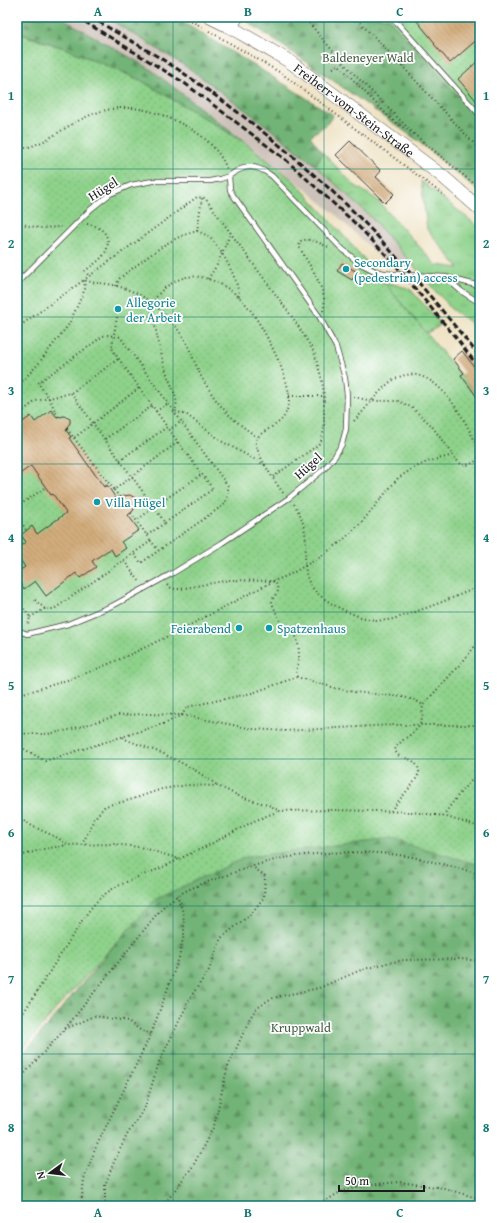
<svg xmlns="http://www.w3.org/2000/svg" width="497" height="1223" font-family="'Gentium Book Plus',serif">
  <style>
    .railway { fill: #cdc2b9 }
    .grass { fill: url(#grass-tufts); stroke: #557754 }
    .forest { fill: url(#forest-firs); stroke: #47684a }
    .park { fill: url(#park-dots); stroke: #557754 }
    .building { fill: url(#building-back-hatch) }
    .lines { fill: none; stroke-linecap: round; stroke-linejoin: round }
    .service-casing { stroke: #3c3a35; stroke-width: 6 }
    .minor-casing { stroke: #3c3a35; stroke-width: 10 }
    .secondary-casing { stroke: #3c3a35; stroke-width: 14 }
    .path { stroke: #3c3a35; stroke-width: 2; stroke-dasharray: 1 3; stroke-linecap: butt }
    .service { stroke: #fff; stroke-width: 4.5 }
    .minor { stroke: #fff; stroke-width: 9 }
    .secondary { stroke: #fff; stroke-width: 13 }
    .rail { stroke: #1c1c1c; stroke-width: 3; stroke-dasharray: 6 3; stroke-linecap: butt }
    .grid { fill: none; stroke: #0f766e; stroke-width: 1; stroke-opacity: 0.55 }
    .culture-dot { fill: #0f9aa8; stroke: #fff; stroke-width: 1.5 }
    .labels { text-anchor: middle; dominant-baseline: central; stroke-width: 3.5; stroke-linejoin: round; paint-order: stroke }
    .park-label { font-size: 13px; fill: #445c43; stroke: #fff }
    .street-label { font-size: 13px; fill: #1c1c1c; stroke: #fff }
    .culture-label { font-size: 13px; fill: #0d838f; stroke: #fff; text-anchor: start }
    .neatline { fill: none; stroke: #0f766e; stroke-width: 1.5 }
    .grid-label { font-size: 13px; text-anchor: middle; font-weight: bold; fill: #0f766e }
  </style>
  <defs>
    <pattern id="grass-tufts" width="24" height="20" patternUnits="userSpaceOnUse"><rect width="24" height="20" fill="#8ed28b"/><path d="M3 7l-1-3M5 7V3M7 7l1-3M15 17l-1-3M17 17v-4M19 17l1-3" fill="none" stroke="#7ab477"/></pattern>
    <pattern id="forest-firs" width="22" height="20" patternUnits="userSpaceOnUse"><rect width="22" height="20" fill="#72b477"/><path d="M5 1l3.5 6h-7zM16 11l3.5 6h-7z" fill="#5d9261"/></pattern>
    <pattern id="park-dots" width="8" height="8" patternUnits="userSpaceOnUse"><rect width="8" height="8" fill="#8ed28b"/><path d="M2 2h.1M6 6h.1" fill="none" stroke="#7ab477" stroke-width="1.8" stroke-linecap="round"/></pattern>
    <pattern id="building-back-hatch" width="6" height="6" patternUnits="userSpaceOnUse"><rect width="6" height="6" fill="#d1ac7b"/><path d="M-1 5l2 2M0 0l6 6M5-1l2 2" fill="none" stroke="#b3936a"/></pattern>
  </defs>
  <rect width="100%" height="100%" fill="#fff"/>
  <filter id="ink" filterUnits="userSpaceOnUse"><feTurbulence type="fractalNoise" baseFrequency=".025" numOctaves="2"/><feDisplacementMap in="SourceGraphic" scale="8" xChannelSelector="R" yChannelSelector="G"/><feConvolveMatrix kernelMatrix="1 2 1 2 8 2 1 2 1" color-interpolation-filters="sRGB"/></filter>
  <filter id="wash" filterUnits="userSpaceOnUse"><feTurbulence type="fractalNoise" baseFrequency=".012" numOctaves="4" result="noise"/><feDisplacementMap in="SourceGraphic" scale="16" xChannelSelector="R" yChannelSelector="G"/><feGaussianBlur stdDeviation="0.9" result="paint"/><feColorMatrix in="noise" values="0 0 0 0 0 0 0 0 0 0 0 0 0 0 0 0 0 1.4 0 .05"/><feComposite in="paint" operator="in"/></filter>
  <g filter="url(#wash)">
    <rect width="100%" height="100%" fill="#efe3c5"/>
    <!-- railway -->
    <path class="railway" d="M60,17H106L190,69L264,124L315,165L372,218L413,264L384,261L334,213L292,178L244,142L150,69Z"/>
    <!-- grass -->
    <path class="grass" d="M323,153L354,185L376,199L436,265L459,268L427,229L421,181L480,228V337L476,332L479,329L450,308L446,302L436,292L372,218L315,165Z
      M383,281L410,289L441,324L438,327L426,333Z"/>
    <!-- forest -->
    <path class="forest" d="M17,17H60L150,69L244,142L140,80L67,49L17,32Z
      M106,17H174L273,77L333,115L327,124L310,136L323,153L315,165L264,124L190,69Z
      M241,17H387L480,120V192L414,138L328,77Z
      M393,838L480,864V1206H17V1061L156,896L246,854Z"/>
    <!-- park -->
    <path class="park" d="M387,17H480V120Z
      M17,33L67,49L140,80L244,142L293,180L322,211L383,281L461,375L480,401V865L390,839L246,857L156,899L55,1010L17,1056Z"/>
    <g id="blocks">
      <!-- building -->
      <path class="building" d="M422,17H480V37L450,63L434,44L435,43L417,21Z
        M480,59V105L458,79Z
        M350,141L381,171L376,177L394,194L385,203L336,155Z
        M342,263L357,272L352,280L337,271Z
        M462,351L480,374V401L461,375L464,373L453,359Z
        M51,410L57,417L59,416L60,417L64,416L70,419V423L67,427L68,428L66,430L71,437L69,438L104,487L107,485L117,500L123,496L130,495L135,498L136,503L133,511L128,515L139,530L121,542L126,548L115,556L111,549L107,551L92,561L96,567L80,578L76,573L46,596L35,581L24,589L17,579V572L25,567L17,555V549L26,542L21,535L32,526L37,534L66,513L53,494L51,495L31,466L17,476V426L31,416L35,422Z"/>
    </g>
  </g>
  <g filter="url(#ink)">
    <use href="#blocks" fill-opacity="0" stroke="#3c3a35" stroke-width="1"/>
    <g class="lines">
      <!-- service casing -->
      <g class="service-casing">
        <path id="service" d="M392,17L480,115
          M446,278L461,291L480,303
          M17,283L91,209L110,194L131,185L153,181H210L220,179L229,176
          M17,630L27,634L68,624L114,605L173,573L222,543L289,498L324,469L335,456L342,444L346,429L347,395L345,378L336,347L319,316L233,195L230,190L229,176C245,164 256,164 272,176L340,247L359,263L375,271L384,273L393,274L445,277L480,286"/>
      </g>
      <!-- minor casing -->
      <g class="minor-casing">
        <path id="minor" d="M232,28L239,17"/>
      </g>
      <!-- secondary casing -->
      <g class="secondary-casing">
        <g id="secondary">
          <path id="s1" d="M210,17L232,28L289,61L441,175L480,209"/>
        </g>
      </g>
      <!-- path -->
      <path class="path" d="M184,17L204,28
        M304,17L343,63L415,135L480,189
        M354,17L390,53L480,150
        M209,31L281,73L445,196
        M333,68L339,65L391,119L410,132
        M17,149C34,148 50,138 64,129C105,103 136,101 180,123C199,132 219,148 227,169
        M17,223L39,228L61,227
        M87,224C105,226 114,241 103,256C98,262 91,266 85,271L89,276
        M197,231L202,198
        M208,279L217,265L231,232
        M116,286L119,279L126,273L164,245L181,236L197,231C202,233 207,235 211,239C222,250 239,281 239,297
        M323,311C330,292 307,263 299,246L301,241C312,237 319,244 329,247
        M117,317L112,346L113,351L156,411L169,403
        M17,328L84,280C92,283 99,283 108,284C124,287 139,293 152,303C164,312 181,331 187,344C194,359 199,375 208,388C222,411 236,422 257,437
        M17,387L38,364L69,324L85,289L84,280L197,197L205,198L295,321L314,352L322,380L324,396V428L322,439L318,445L273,477
        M71,393L154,507L136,521
        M289,396H324
        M354,397L372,401H398L411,407L431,425L453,455
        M17,404L23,411
        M156,411L167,427
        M17,415L36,401L71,393L118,359
        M58,417L49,398L38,383L103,336L108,335L120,337L228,486V495L225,504L141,563L134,554
        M354,421C366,409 376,394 389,383C432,350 466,422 480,452
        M67,429L74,438L139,388
        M74,438L114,490L178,442
        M105,439L152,406
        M120,460L167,427
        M265,465L223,442L187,415L175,411C176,408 177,403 176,399C174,390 169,380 166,371C161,354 157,337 154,321C153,316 151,307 153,303C158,291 171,282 183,278C202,272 226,285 240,298C258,314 287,372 289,395C290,403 287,412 283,418C276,427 257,433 256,441C254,451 277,485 284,494
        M114,490L120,498
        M294,504C303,517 306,532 306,547C305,558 304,569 308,580C312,591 324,599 334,605C347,612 362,619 377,620C389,622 401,616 412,613C435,605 458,596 480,586
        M17,507L46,487
        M131,513L151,541
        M17,515L26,530
        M165,523L213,489L169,430L182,421
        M147,535L165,523L154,507L202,474
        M124,561L140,582
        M167,585C171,589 175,589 180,589L229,580L274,581L277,585L278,591L272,600V603C275,609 277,617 281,622C286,630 294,627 297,640C299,646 299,653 299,659C298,666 295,670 297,677
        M17,599L30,617L28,625
        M35,600L45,609H54L151,541L158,550
        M30,617L45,609
        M17,694C35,691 52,685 70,679C141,654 207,615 274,581L289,575L320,557L342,541L361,523L398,478L414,468L427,462L453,455C462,469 467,466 480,459
        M17,732L27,734H48L69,730L119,715L149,714L182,715L253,729L284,731L392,725H480
        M123,737L127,740L164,754L195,770L217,785
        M17,745L45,761L166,723L182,715L187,707L252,693L297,677L335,688L354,692L404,697L417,701L423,705
        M391,811C397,801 417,782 419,772C419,767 416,764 413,761C405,756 399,760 395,750L396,747L403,740L414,732L420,725L422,719L423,705L464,660L480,640
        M443,816C454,801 464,785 480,774
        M17,817L32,826L58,838L67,845L114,844L131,846L144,848L179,859L205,847L254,821L279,811
        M82,845L94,819L105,806L130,800L162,789L188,785L218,786L241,797L271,806L279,811L334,810L412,812L443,816L480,827
        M17,854L20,856L44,849L67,845
        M17,1022C37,993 55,962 75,932C83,919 92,904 105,894C127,878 155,873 179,859
        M65,1029L95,1016L128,1021L140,1030L151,1034
        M17,1082L64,1030L160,910C181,889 200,885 227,875C244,869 261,863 279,859C319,851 372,850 412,857C435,862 457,868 480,874
        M81,1206L84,1179L96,1147L151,1034L179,958L184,934V921L182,909L177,895
        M105,1206V1185L113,1164L127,1135L145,1107L159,1062L192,995L209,970L221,938L251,914L264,897L265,876L253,867
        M163,1206L193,1166L214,1126L227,1069L250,1018L256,1009L270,999L281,996L319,988L361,970L387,963L404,960L462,959L480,961
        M317,1206L342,1191L370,1185L399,1182L444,1188L480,1199"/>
      <!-- service -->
      <use href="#service" class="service"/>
      <!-- minor -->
      <use href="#minor" class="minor"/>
      <!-- secondary -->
      <use href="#secondary" class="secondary"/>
      <!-- rail -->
      <path class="rail" d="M77,17L183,82L286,160L357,225L393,262L457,339L480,369
        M91,17C123,37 158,55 189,77C246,116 301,161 351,209C397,255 439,306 480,357"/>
    </g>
  </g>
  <!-- grid -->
  <path class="grid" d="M173,17V1206M324,17V1206M17,169H480M17,317H480M17,464H480M17,612H480M17,759H480M17,906H480M17,1054H480"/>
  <!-- markers -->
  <g class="culture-dot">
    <circle cx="346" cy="269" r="4"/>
    <circle cx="118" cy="309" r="4"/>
    <circle cx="97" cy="502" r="4"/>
    <circle cx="239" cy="628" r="4"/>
    <circle cx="269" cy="628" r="4"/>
  </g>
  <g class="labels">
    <!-- park labels -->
    <g class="park-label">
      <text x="368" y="57">Baldeneyer Wald</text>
      <text x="301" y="1027">Kruppwald</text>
    </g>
    <!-- street labels -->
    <g class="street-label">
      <text stroke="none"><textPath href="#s1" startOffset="172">Freiherr-vom-Stein-Straße</textPath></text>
      <text transform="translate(103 189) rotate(-32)">Hügel</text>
      <text transform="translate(308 466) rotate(-42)">Hügel</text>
    </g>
    <!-- culture labels -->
    <g class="culture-label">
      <text x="354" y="262">Secondary<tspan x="354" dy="15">(pedestrian) access</tspan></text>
      <text x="126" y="302">Allegorie<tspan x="126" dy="15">der Arbeit</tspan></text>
      <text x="105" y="502">Villa Hügel</text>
      <text x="231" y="628" text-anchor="end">Feierabend</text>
      <text x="277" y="628">Spatzenhaus</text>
    </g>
  </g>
  <!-- margin -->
  <rect width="497" height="1223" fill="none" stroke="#fff" stroke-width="44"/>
  <!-- north arrow -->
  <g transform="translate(50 1173) rotate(255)" stroke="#ffffff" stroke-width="3" paint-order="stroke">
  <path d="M0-3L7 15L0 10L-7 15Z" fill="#1c1c1c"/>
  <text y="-6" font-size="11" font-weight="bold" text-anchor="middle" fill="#1c1c1c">N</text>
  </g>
  <!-- scale -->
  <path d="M339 1185v6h85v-6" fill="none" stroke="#1c1c1c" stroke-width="2"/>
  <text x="345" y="1185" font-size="12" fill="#1c1c1c" stroke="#ffffff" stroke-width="3" paint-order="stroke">50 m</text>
  <rect x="22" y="22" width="453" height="1179" class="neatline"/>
  <g class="grid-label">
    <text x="98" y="16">A</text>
    <text x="248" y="16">B</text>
    <text x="400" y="16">C</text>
    <text x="11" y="100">1</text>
    <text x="486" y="100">1</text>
    <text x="11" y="248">2</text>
    <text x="486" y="248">2</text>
    <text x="11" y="395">3</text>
    <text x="486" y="395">3</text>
    <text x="11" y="542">4</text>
    <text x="486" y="542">4</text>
    <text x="11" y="690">5</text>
    <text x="486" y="690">5</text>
    <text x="11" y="837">6</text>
    <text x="486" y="837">6</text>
    <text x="11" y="984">7</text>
    <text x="486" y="984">7</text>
    <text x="11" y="1132">8</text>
    <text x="486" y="1132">8</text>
    <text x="98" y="1217">A</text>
    <text x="248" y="1217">B</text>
    <text x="400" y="1217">C</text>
  </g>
</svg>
